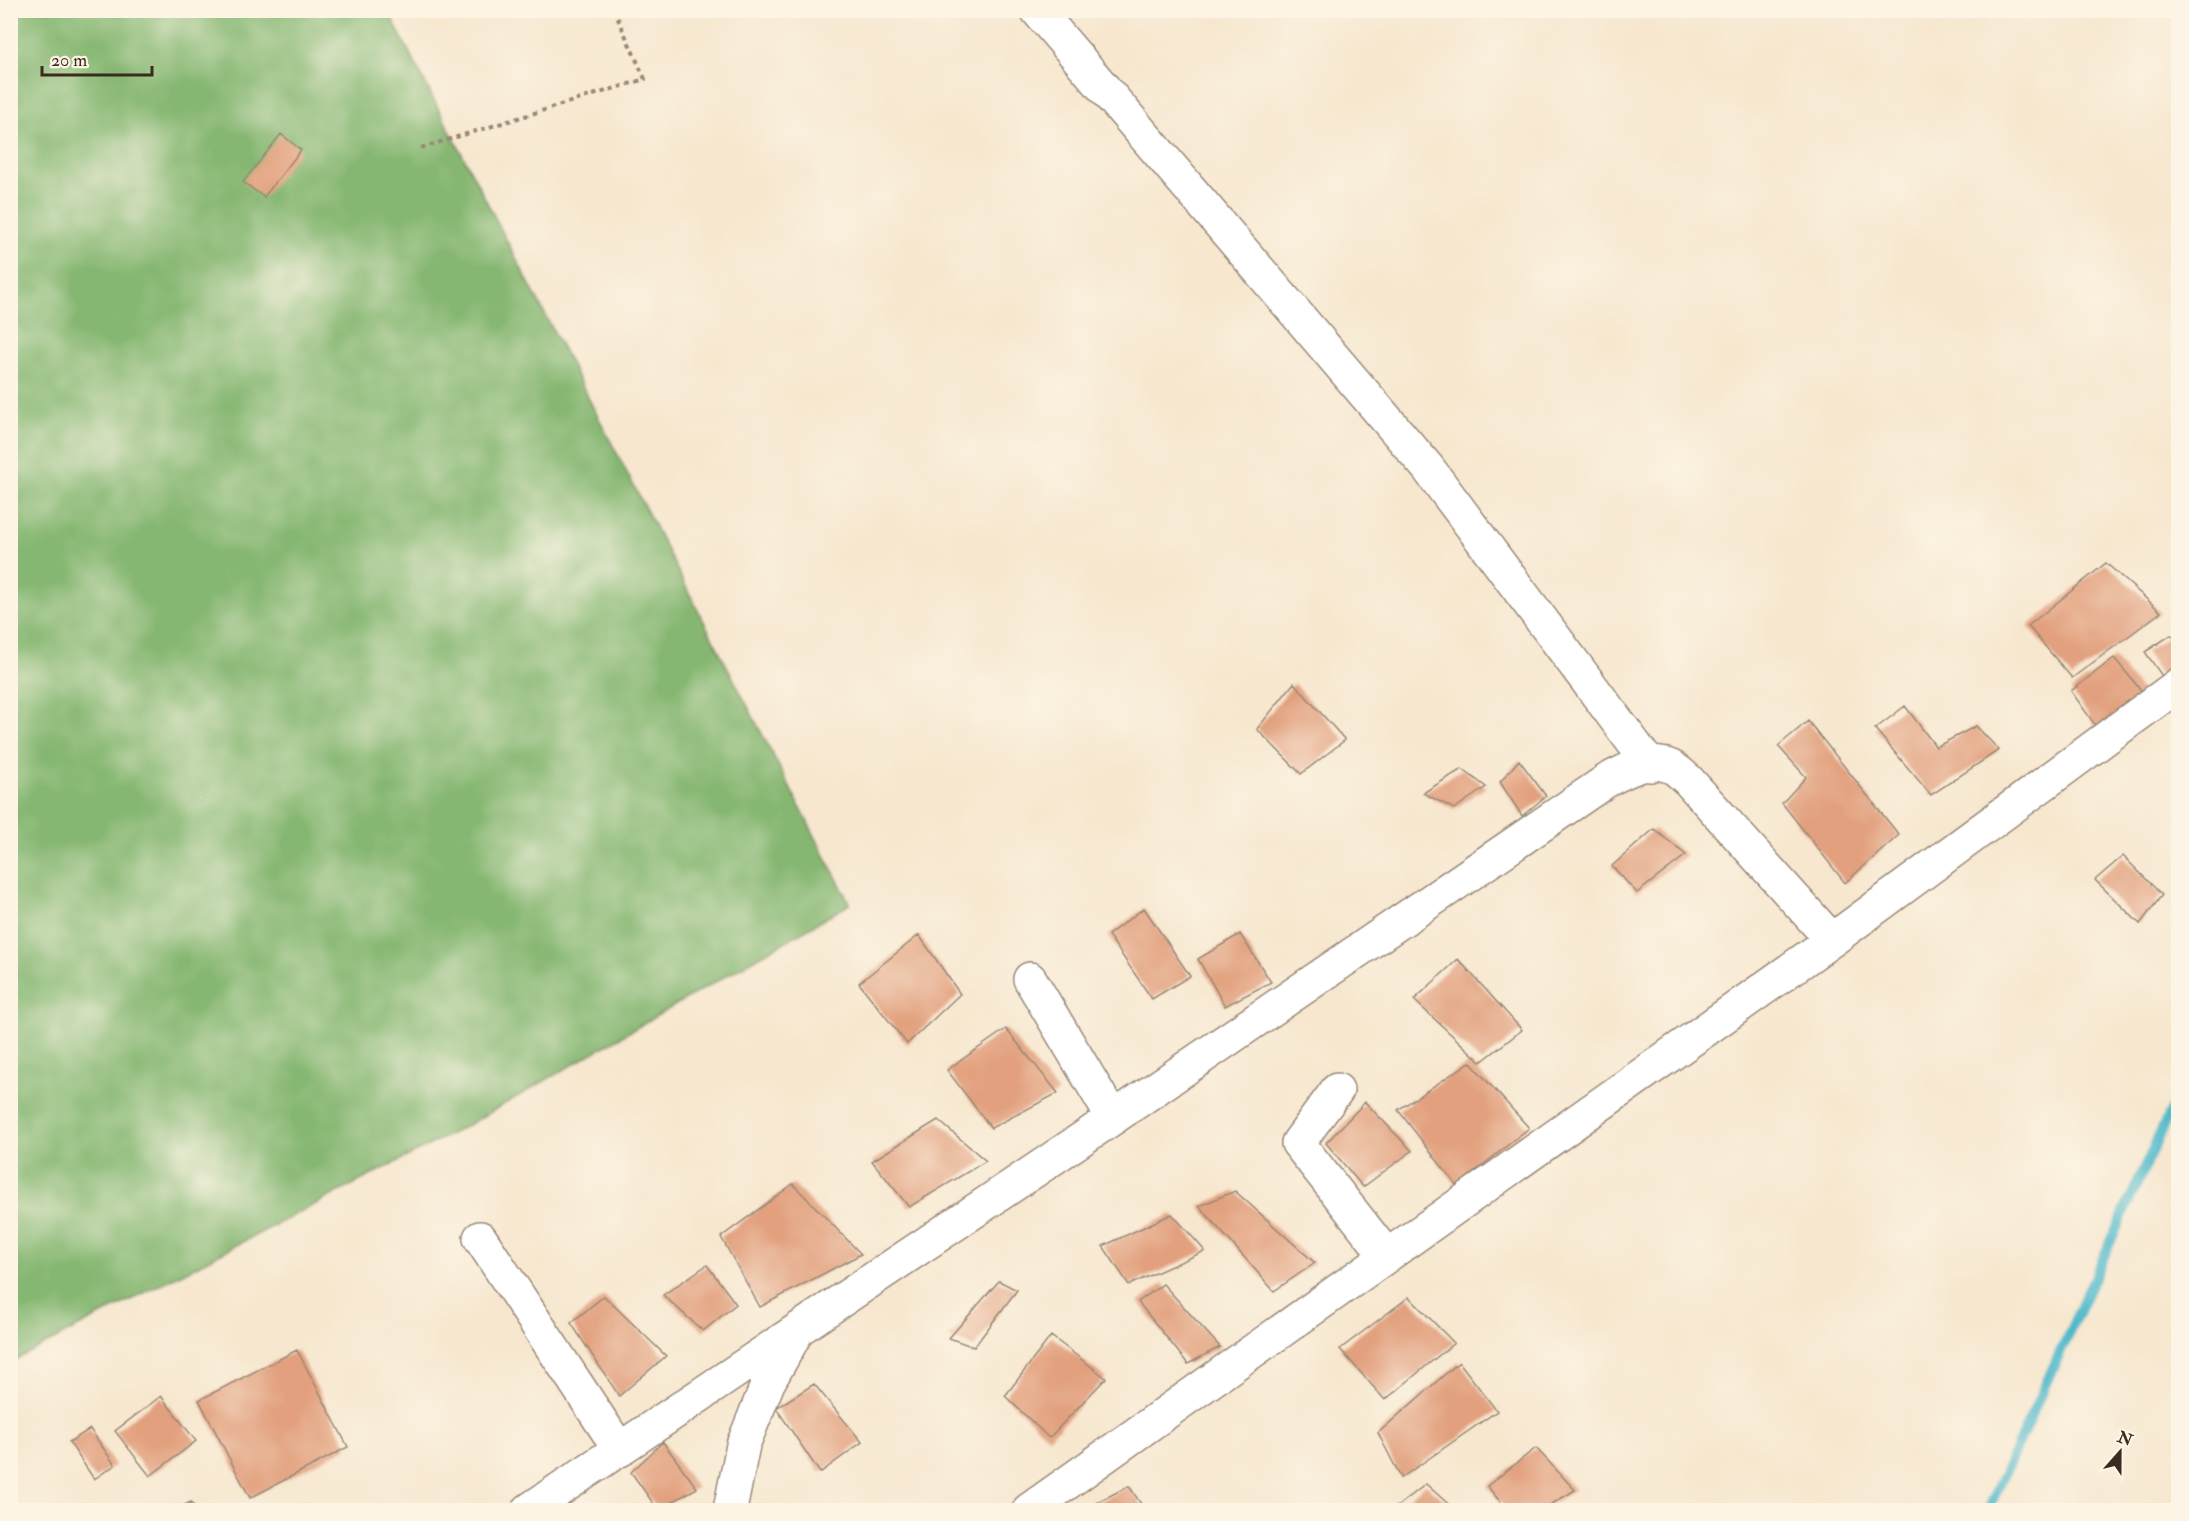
<svg xmlns="http://www.w3.org/2000/svg" width="2189" height="1521" font-family="'IM FELL Double Pica',serif">
  <style>
    .forest { fill: #86b772; stroke: #607048; stroke-width: 1.5 }
    .lines { fill: none; stroke-linecap: round; stroke-linejoin: round }
    .stream { stroke: #4fb9cb; stroke-width: 10 }
    .building { fill: #e2a07e }
    .minor-casing { stroke: #998876; stroke-width: 36 }
    .path { stroke: #998876; stroke-width: 4; stroke-dasharray: 4.5 4.5; stroke-linecap: butt }
    .minor { stroke: #fff; stroke-width: 33 }
  </style>
  <rect width="100%" height="100%" fill="#fcf5e5"/>
  <filter id="ink" filterUnits="userSpaceOnUse"><feTurbulence type="fractalNoise" baseFrequency=".0167" numOctaves="2"/><feDisplacementMap in="SourceGraphic" scale="12" xChannelSelector="R" yChannelSelector="G"/><feConvolveMatrix kernelMatrix="1 2 1 2 8 2 1 2 1" color-interpolation-filters="sRGB"/></filter>
  <filter id="wash" filterUnits="userSpaceOnUse"><feTurbulence type="fractalNoise" baseFrequency=".008" numOctaves="4" result="noise"/><feDisplacementMap in="SourceGraphic" scale="24" xChannelSelector="R" yChannelSelector="G"/><feGaussianBlur stdDeviation="1.35" result="paint"/><feColorMatrix in="noise" values="0 0 0 0 0 0 0 0 0 0 0 0 0 0 0 0 0 1.4 0 .05"/><feComposite in="paint" operator="in"/></filter>
  <g filter="url(#wash)">
    <rect width="100%" height="100%" fill="#f7e7cf"/>
    <!-- forest -->
    <path class="forest" d="M11,11H388L850,904L470,1124L11,1362Z"/>
    <g class="lines">
      <!-- stream -->
      <path class="stream" d="M1988,1510L2178,1094"/>
    </g>
    <g id="blocks">
      <!-- building -->
      <path class="building" d="M281,134L301,150L264,197L243,182Z
        M2106,563L2161,612L2072,678L2028,626Z
        M2171,635L2178,641V673L2167,683L2145,652Z
        M2114,658L2145,695L2100,732L2071,691Z
        M1294,683L1345,740L1301,774L1257,729Z
        M1905,706L1936,747L1976,726L1999,750L1931,795L1875,729Z
        M1808,721L1899,835L1845,883L1782,803L1806,777L1778,746Z
        M1519,760L1546,796L1522,816L1500,782Z
        M1462,769L1486,787L1454,809L1423,793Z
        M1654,829L1686,855L1637,893L1612,866Z
        M2123,856L2162,895L2140,924L2095,880Z
        M1144,908L1190,976L1152,999L1108,935Z
        M1240,934L1271,982L1225,1006L1198,959Z
        M919,935L960,994L907,1044L859,983Z
        M1458,959L1522,1030L1481,1062L1414,1000Z
        M1006,1029L1058,1093L991,1128L947,1070Z
        M1470,1062L1529,1128L1457,1186L1398,1110Z
        M1365,1102L1412,1151L1363,1187L1326,1143Z
        M938,1120L986,1161L909,1207L872,1161Z
        M793,1184L861,1254L760,1307L721,1237Z
        M1235,1191L1315,1263L1274,1291L1199,1206Z
        M1172,1214L1205,1251L1129,1285L1103,1246Z
        M707,1265L736,1304L703,1331L663,1295Z
        M999,1281L1017,1290L974,1347L949,1338Z
        M1163,1284L1220,1347L1188,1364L1138,1302Z
        M604,1296L666,1356L619,1396L571,1323Z
        M1409,1297L1454,1343L1385,1400L1340,1349Z
        M1051,1336L1106,1378L1049,1438L1005,1396Z
        M297,1350L348,1447L250,1498L199,1400Z
        M1459,1362L1497,1411L1401,1478L1378,1433Z
        M814,1384L862,1442L820,1473L776,1408Z
        M161,1396L196,1441L150,1476L115,1431Z
        M90,1429L115,1465L94,1479L69,1442Z
        M663,1442L697,1488L658,1510L631,1472Z
        M1536,1448L1575,1490L1542,1510H1507L1487,1486Z
        M1426,1484L1455,1510H1393Z
        M1129,1486L1145,1510H1082Z
        M191,1502L196,1510H174Z"/>
    </g>
  </g>
  <g filter="url(#ink)">
    <use href="#blocks" fill-opacity="0" stroke="#998876" stroke-width="1.5"/>
    <g class="lines">
      <!-- minor casing -->
      <g class="minor-casing">
        <path id="minor" d="M1037,10L1428,468L1650,765
          M1030,979L1113,1118
          M1337,1090L1298,1143L1387,1256
          M480,1238L620,1450
          M529,1510L1113,1118L1606,781C1624,771 1648,758 1669,766C1676,768 1683,776 1688,780L1832,940
          M730,1510L743,1445L768,1383L795,1335
          M1029,1510L1832,940L2178,685"/>
      </g>
      <!-- path -->
      <path class="path" d="M421,148L645,79L614,10"/>
      <!-- minor -->
      <use href="#minor" class="minor"/>
    </g>
  </g>
  <!-- margin -->
  <rect width="2189" height="1521" fill="none" stroke="#fcf5e5" stroke-width="36"/>
  <!-- north arrow -->
  <g transform="translate(2120 1452) rotate(21)" stroke="#fcf5e5" stroke-width="4.5" paint-order="stroke">
  <path d="M0-4.5L10 22L0 15L-10 22Z" fill="#3b2a1e"/>
  <text y="-9" font-size="16" font-weight="bold" text-anchor="middle" fill="#3b2a1e">N</text>
  </g>
  <!-- scale -->
  <path d="M42 66v9h110v-9" fill="none" stroke="#3b2a1e" stroke-width="3"/>
  <text x="51" y="66" font-size="18" fill="#3b2a1e" stroke="#fcf5e5" stroke-width="4.5" paint-order="stroke">20 m</text>
</svg>
